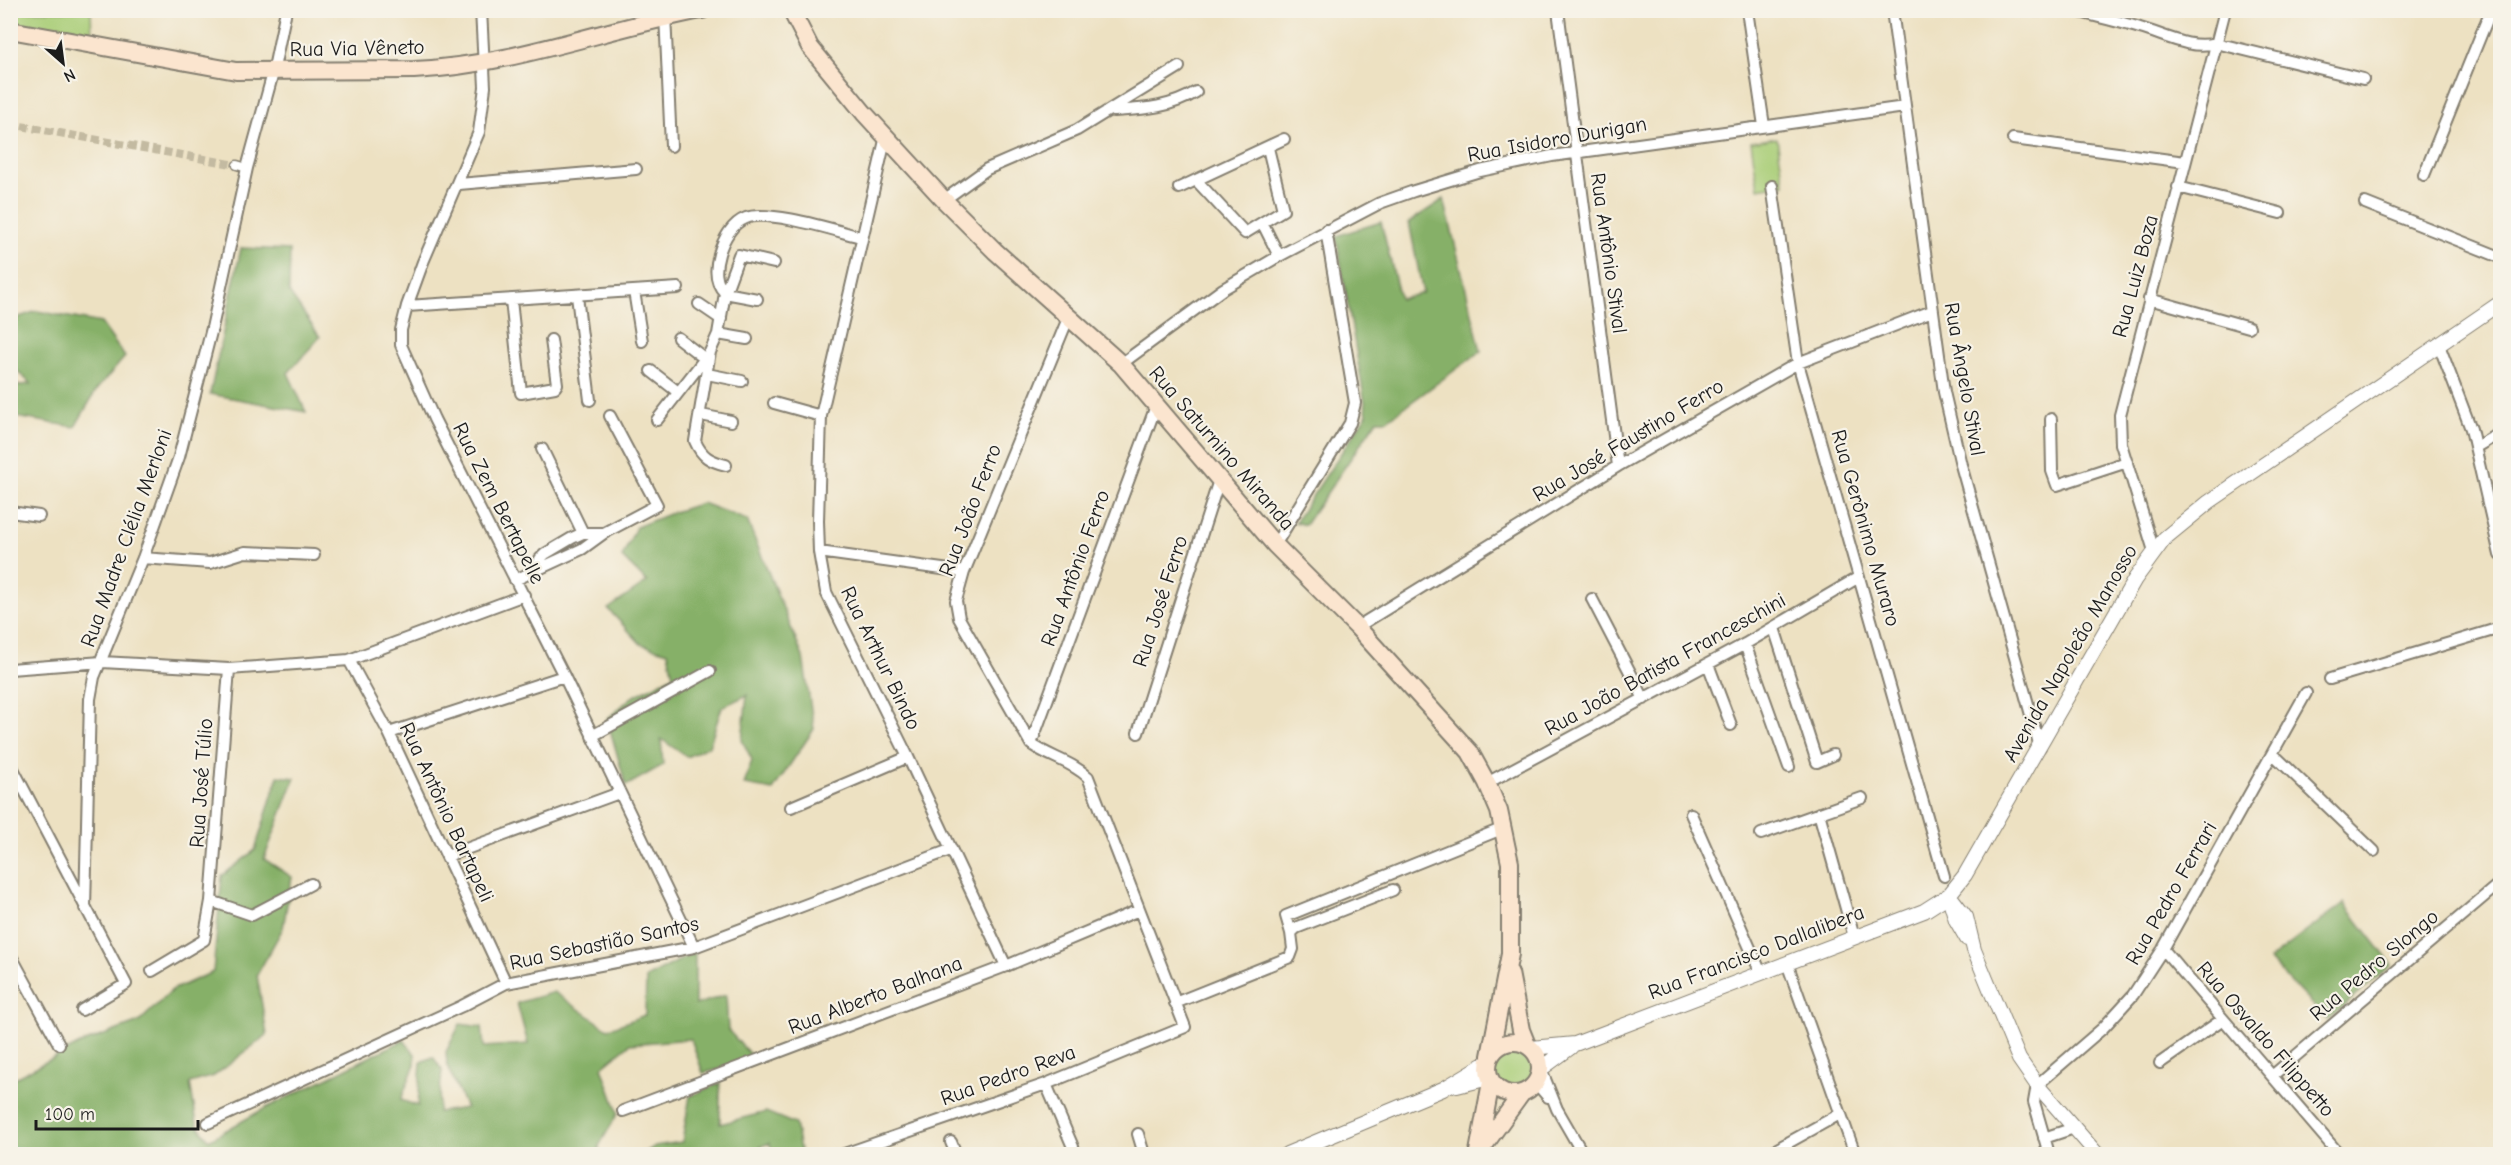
<svg xmlns="http://www.w3.org/2000/svg" width="2511" height="1165" font-family="'Comic Neue',sans-serif">
  <style>
    .green { fill: #a9cd77; stroke: #62744a; stroke-width: 1.5 }
    .forest { fill: #86b068; stroke: #516642; stroke-width: 1.5 }
    .lines { fill: none; stroke-linecap: round; stroke-linejoin: round }
    .stream { stroke: #43a7c3; stroke-width: 3 }
    .pedestrian-tunnel { stroke: #c3baa1; stroke-width: 8; stroke-dasharray: 8 4; stroke-linecap: butt }
    .pedestrian-casing { stroke: #847e6f; stroke-width: 11 }
    .minor-casing { stroke: #847e6f; stroke-width: 14 }
    .tertiary-casing { stroke: #847e6f; stroke-width: 16 }
    .secondary-casing { stroke: #847e6f; stroke-width: 20 }
    .pedestrian { stroke: #fff; stroke-width: 8 }
    .minor { stroke: #fff; stroke-width: 10 }
    .tertiary { stroke: #fff; stroke-width: 14 }
    .secondary { stroke: #fbe5cf; stroke-width: 16 }
    .labels { text-anchor: middle; dominant-baseline: central; stroke-width: 4.5; stroke-linejoin: round; paint-order: stroke }
    .street-label { font-size: 21px; fill: #1c1c1c; stroke: #f7f3e8 }
  </style>
  <rect width="100%" height="100%" fill="#f7f3e8"/>
  <filter id="ink" filterUnits="userSpaceOnUse"><feTurbulence type="fractalNoise" baseFrequency=".0167" numOctaves="2"/><feDisplacementMap in="SourceGraphic" scale="12" xChannelSelector="R" yChannelSelector="G"/><feConvolveMatrix kernelMatrix="1 2 1 2 8 2 1 2 1" color-interpolation-filters="sRGB"/></filter>
  <filter id="wash" filterUnits="userSpaceOnUse"><feTurbulence type="fractalNoise" baseFrequency=".008" numOctaves="4" result="noise"/><feDisplacementMap in="SourceGraphic" scale="24" xChannelSelector="R" yChannelSelector="G"/><feGaussianBlur stdDeviation="1.35" result="paint"/><feColorMatrix in="noise" values="0 0 0 0 0 0 0 0 0 0 0 0 0 0 0 0 0 1.4 0 .05"/><feComposite in="paint" operator="in"/></filter>
  <g filter="url(#wash)">
    <rect width="100%" height="100%" fill="#ede1c2"/>
    <!-- green -->
    <path class="green" d="M10,11H91L92,39L11,27Z
      M1777,138L1784,184L1758,188L1751,142Z
      M1492 1068a22 22 0 1 1 44 0a22 22 0 1 1-44 0Z"/>
    <!-- forest -->
    <path class="forest" d="M1444,199L1481,351L1387,420H1377L1305,525L1295,522L1367,414L1336,236L1381,222L1400,299L1423,293L1409,222Z
      M241,248L290,250L289,292L320,337L288,373L306,412L210,394Z
      M37,311L101,323L125,357L97,389L75,427L16,417L11,426V386L31,384L11,365L13,319Z
      M702,503L747,520L803,657L814,729L773,790L744,785L752,760L742,740L747,695L722,707L709,746L687,757L661,739L663,765L626,786L607,719L632,697L673,676L668,652L641,644L608,609L647,582L622,557L636,527L674,512Z
      M278,776L295,778L264,859L292,877L283,928L257,975L267,1035L214,1076L190,1083L197,1124L209,1140L260,1111L404,1040L415,1054V1064L401,1100L418,1106L421,1062L433,1057L442,1070L438,1112L466,1108L447,1065L446,1052L460,1024L482,1027L484,1047L528,1044L517,1003L554,992L608,1029L645,1015L646,978L695,952V1005L726,995L728,1030L756,1061L703,1073L691,1039L630,1044L602,1067L618,1113L599,1146L600,1154H500L494,1146L478,1154H11V1080L80,1044L139,1022L172,990L213,972L222,876L255,850Z
      M2344,903L2392,965L2327,1020L2269,960Z
      M720,1083V1124L766,1112L795,1124L801,1154H775L769,1143L745,1154H686L685,1150L674,1154H643L655,1146L682,1142L690,1096Z"/>
    <g class="lines">
      <!-- stream -->
      <path class="stream" d="M10,1149L77,1154"/>
    </g>
  </g>
  <g filter="url(#ink)">
    <g class="lines">
      <!-- pedestrian-tunnel -->
      <path class="pedestrian-tunnel" d="M10,124L237,165"/>
      <!-- pedestrian casing -->
      <g class="pedestrian-casing">
        <path id="pedestrian" d="M237,165L247,168"/>
      </g>
      <!-- minor casing -->
      <g class="minor-casing">
        <path id="minor" d="M481,10L485,87L479,132L423,262L407,306L401,330V345L434,419L564,676L694,947
          M1558,10L1618,466
          M1747,10L1764,126
          M1892,10L1944,392L1961,465L2040,747
          M2072,10C2095,16 2118,21 2140,28C2165,35 2190,50 2216,43L2363,79
          M665,14L671,146
          M1113,111C1143,109 1170,108 1196,92
          M886,136L821,416L818,521L819,552L826,592L908,757L1006,966
          M2013,139L2185,162
          M2424,175L2491,10
          M1196,180L1245,233L1283,210L1268,148
          M459,184L636,169
          M1772,186L1798,363L1944,876
          M2178,187L2280,213
          M1179,188L1284,139
          M944,200L987,169L1077,130L1179,67
          M2365,203L2500,257
          M1263,224L1279,256
          M634,291L642,341
          M577,296L590,400
          M757,299L725,293L739,255L774,263
          M2149,299L2249,327
          M511,300L521,393L555,387L557,384L551,340
          M699,304L721,319
          M407,306L678,288
          M718,334L747,339
          M678,338L704,358
          M2439,345L2471,429L2500,555
          M1121,364L1223,289L1279,256L1380,203L1414,191L1480,171L1552,156L1905,107
          M651,371L678,392
          M707,374L742,381
          M774,403L821,416
          M701,415L731,421
          M2051,419L2052,471L2057,485L2127,462
          M657,420L710,352
          M2476,447L2500,433
          M542,449L583,533
          M726,465C710,461 702,457 695,441L710,352L718,334L725,293C714,282 715,268 719,254C723,240 732,223 746,218C768,209 837,231 861,237
          M10,512L39,516
          M1275,545L1350,423L1355,403L1326,230
          M2154,551L2121,444L2120,415L2225,10
          M819,552L964,572
          M143,558L210,563L245,552L314,555
          M537,569L540,559L545,554L572,538L583,533H604
          M515,580L582,549L604,533L657,505L610,416
          M1592,599L1644,699
          M1357,627L1618,466L1798,363L1932,311
          M1774,628L1817,762L1833,755
          M1745,644L1789,767
          M349,660L389,733L506,983
          M1708,664L1731,725
          M10,669L102,662L229,669L349,660L524,595
          M2330,679L2500,628
          M389,733L564,676
          M1138,733L1219,480
          M592,736L710,671
          M1031,744L1156,406
          M2273,754L2374,851
          M10,763L126,984L82,1010
          M1487,783L1745,644L1859,577
          M791,807L908,757
          M1819,813L1854,937
          M1691,814L1761,973
          M1761,834L1862,798
          M447,856L619,793
          M211,901L252,915L311,884
          M85,908L90,699L94,677L143,558L179,457L212,328L247,168L273,73L286,10
          M1291,933L1286,916L1504,828
          M2163,949L2339,1154
          M10,954L59,1044
          M1787,963L1855,1154
          M152,971L204,940L211,901L229,669
          M1175,1003L1290,957L1293,949L1291,933L1296,928L1393,890
          M2160,1063L2223,1019
          M1541,1069L1557,1109L1583,1154
          M2272,1076L2500,883
          M1536,1083L1548,1097
          M1046,1084L1076,1154
          M623,1111L1006,966L1139,910
          M208,1123L462,1006L506,983L694,947L950,850
          M1138,1134L1144,1154
          M2044,1138L2074,1128
          M951,1142L956,1154
          M844,1154L1046,1084L1185,1027L1088,777C1071,761 1049,757 1031,744L959,618L956,601L964,572L1069,316
          M1768,1154L1840,1114
          M2049,1154L2034,1102L2037,1085L2103,1028L2133,995L2163,949L2306,693"/>
      </g>
      <!-- tertiary casing -->
      <g class="tertiary-casing">
        <path id="tertiary" d="M1949,895L1966,917L1974,950L2019,1059L2037,1085L2097,1154
          M1950,900L1956,920L1967,939
          M1531,1048L1575,1044L1924,911L1949,895L1965,875L2135,579L2165,538L2209,502L2500,303
          M1541,1069L1571,1047
          M1457,1086L1489,1078
          M1287,1154L1443,1089L1488,1062"/>
      </g>
      <!-- secondary casing -->
      <g class="secondary-casing">
        <path id="secondary" d="M791,10L810,47L864,113L944,200L995,251L1121,364L1275,545L1357,627L1470,752L1487,783L1499,811L1510,863V954L1490,1056
          M10,30L236,71L414,70C511,66 606,28 702,10
          M1510,973L1521,1030L1527,1045
          M1488 1068a26 26 0 1 1 52 0a26 26 0 1 1-52 0Z
          M1478,1152L1491,1082
          M1478,1154L1522,1093"/>
      </g>
      <!-- pedestrian -->
      <use href="#pedestrian" class="pedestrian"/>
      <!-- minor -->
      <use href="#minor" class="minor"/>
      <!-- tertiary -->
      <use href="#tertiary" class="tertiary"/>
      <!-- secondary -->
      <use href="#secondary" class="secondary"/>
    </g>
  </g>
  <g class="labels">
    <!-- street labels -->
    <g class="street-label">
      <text transform="translate(357 48) rotate(-1)">Rua Via Vêneto</text>
      <text transform="translate(1557 139) rotate(-10)">Rua Isidoro Durigan</text>
      <text transform="translate(1609 253) rotate(82)">Rua Antônio Stival</text>
      <text transform="translate(2135 276) rotate(-75)">Rua Luiz Boza</text>
      <text transform="translate(1965 379) rotate(80)">Rua Ângelo Stival</text>
      <text transform="translate(1628 440) rotate(-31)">Rua José Faustino Ferro</text>
      <text transform="translate(1222 448) rotate(49)">Rua Saturnino Miranda</text>
      <text transform="translate(499 503) rotate(63)">Rua Zem Bertapelle</text>
      <text transform="translate(970 510) rotate(-69)">Rua João Ferro</text>
      <text transform="translate(1866 528) rotate(74)">Rua Gerônimo Muraro</text>
      <text transform="translate(126 538) rotate(-70)">Rua Madre Clélia Merloni</text>
      <text transform="translate(1075 568) rotate(-70)">Rua Antônio Ferro</text>
      <text transform="translate(1160 601) rotate(-72)">Rua José Ferro</text>
      <text transform="translate(2070 653) rotate(-60)">Avenida Napoleão Manosso</text>
      <text transform="translate(881 658) rotate(64)">Rua Arthur Bindo</text>
      <text transform="translate(1665 664) rotate(-29)">Rua João Batista Franceschini</text>
      <text transform="translate(201 783) rotate(-86)">Rua José Túlio</text>
      <text transform="translate(447 812) rotate(65)">Rua Antônio Bartapeli</text>
      <text transform="translate(2171 893) rotate(-60)">Rua Pedro Ferrari</text>
      <text transform="translate(604 943) rotate(-12)">Rua Sebastião Santos</text>
      <text transform="translate(1756 952) rotate(-21)">Rua Francisco Dallalibera</text>
      <text transform="translate(2374 965) rotate(-40)">Rua Pedro Slongo</text>
      <text transform="translate(875 995) rotate(-21)">Rua Alberto Balhana</text>
      <text transform="translate(2266 1039) rotate(49)">Rua Osvaldo Filippetto</text>
      <text transform="translate(1008 1075) rotate(-20)">Rua Pedro Reva</text>
    </g>
  </g>
  <!-- margin -->
  <rect width="2511" height="1165" fill="none" stroke="#f7f3e8" stroke-width="36"/>
  <!-- north arrow -->
  <g transform="translate(63 63) rotate(152)" stroke="#f7f3e8" stroke-width="4.5" paint-order="stroke">
  <path d="M0-4.5L10 22L0 15L-10 22Z" fill="#1c1c1c"/>
  <text y="-9" font-size="16" font-weight="bold" text-anchor="middle" fill="#1c1c1c">N</text>
  </g>
  <!-- scale -->
  <path d="M36 1120v9h162v-9" fill="none" stroke="#1c1c1c" stroke-width="3"/>
  <text x="45" y="1120" font-size="18" fill="#1c1c1c" stroke="#f7f3e8" stroke-width="4.5" paint-order="stroke">100 m</text>
</svg>
